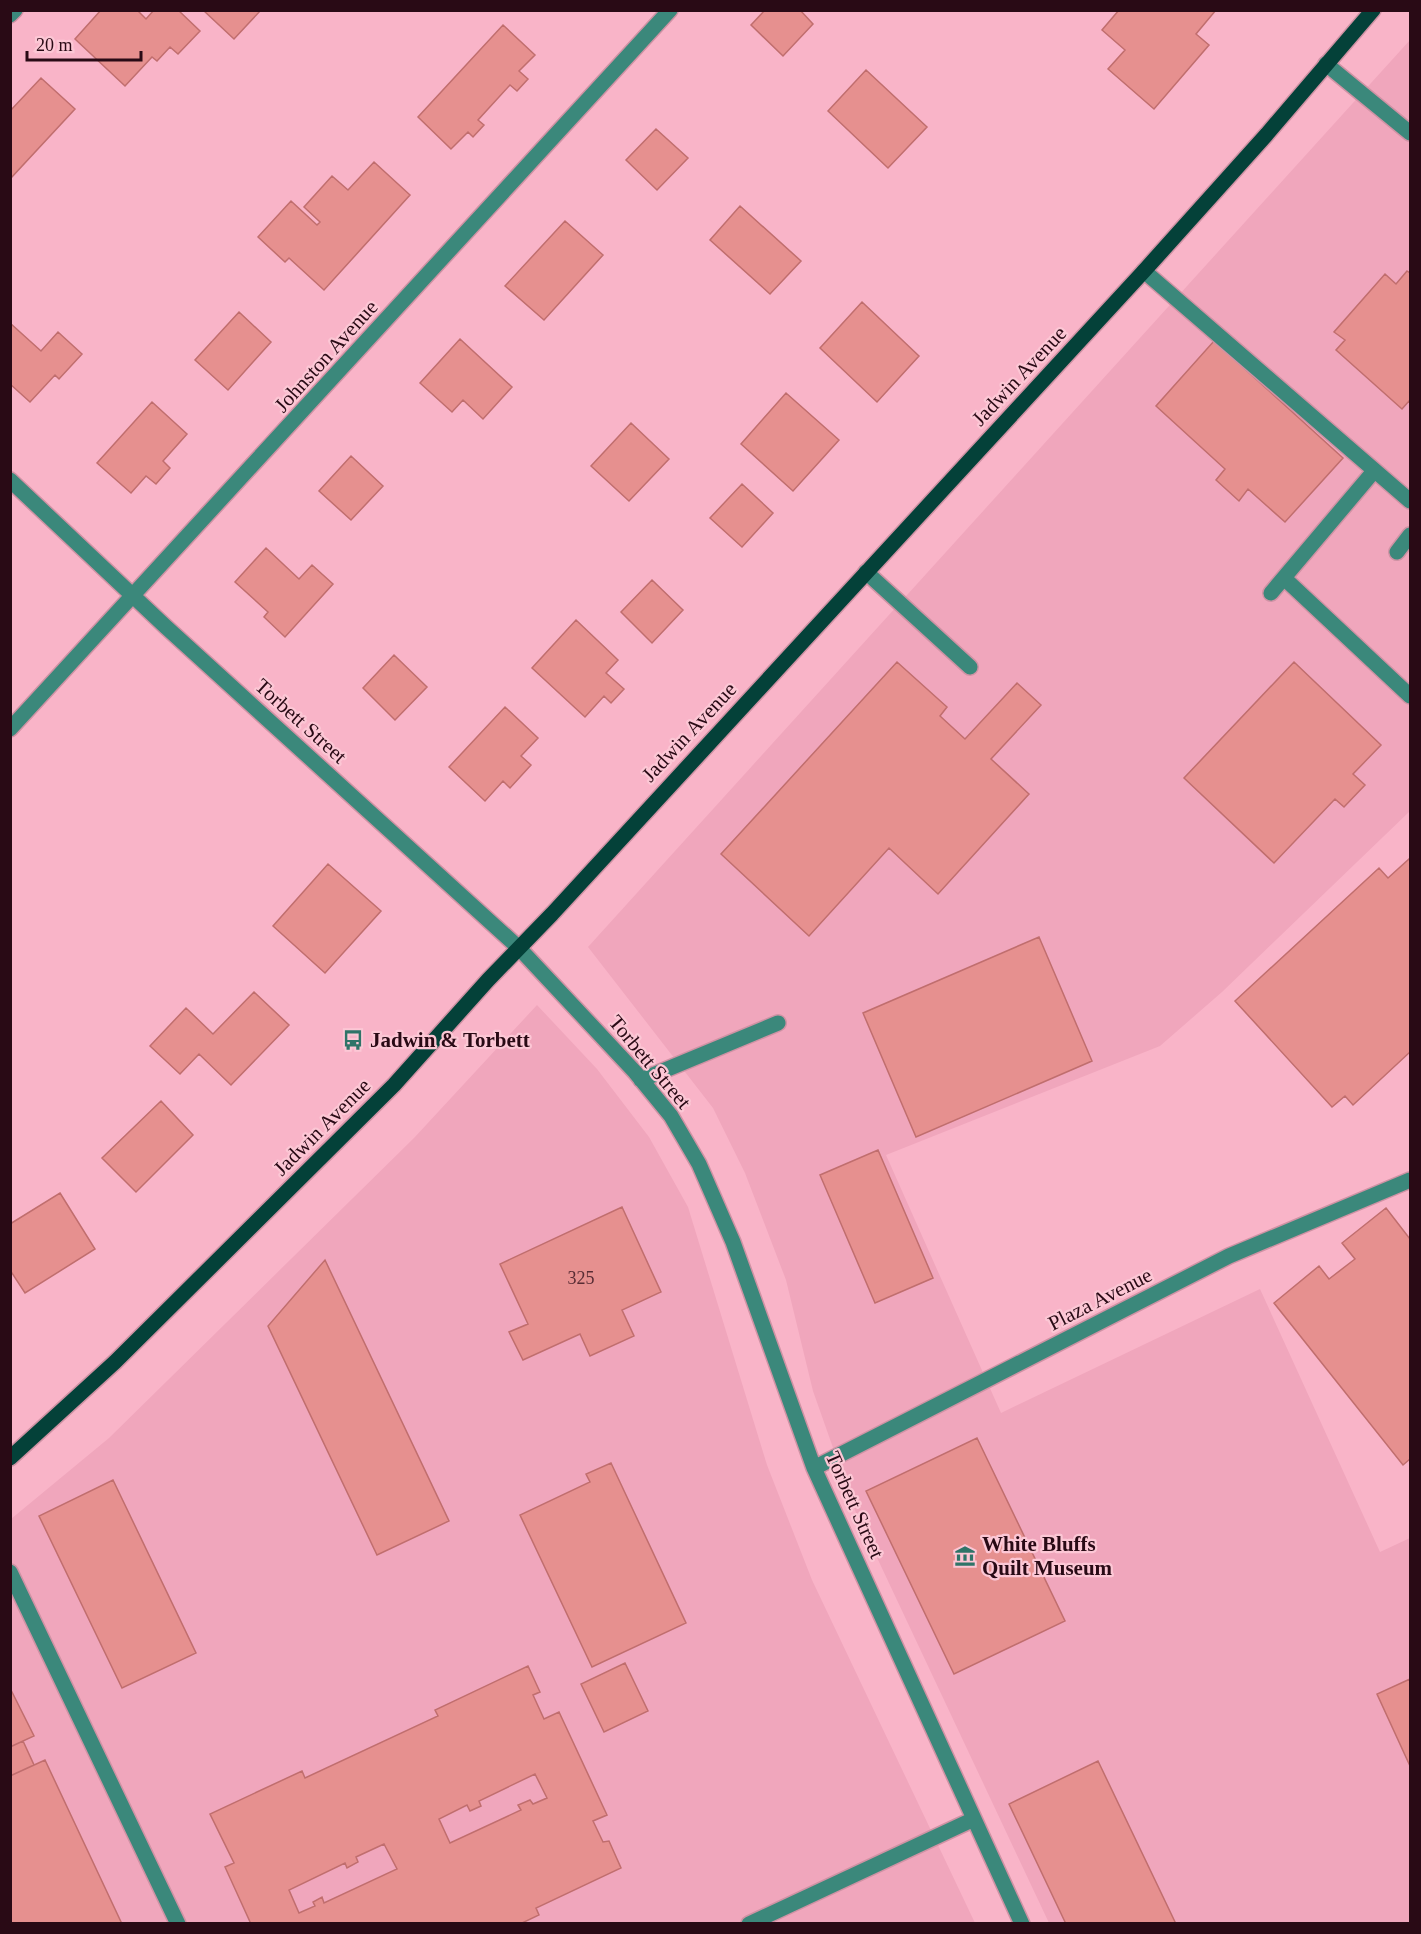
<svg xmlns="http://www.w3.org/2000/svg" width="1421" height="1934" font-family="Georgia,serif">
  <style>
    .built { fill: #f0a6bc }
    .building { fill: #e6908f; stroke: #c06e6e; stroke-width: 1.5; fill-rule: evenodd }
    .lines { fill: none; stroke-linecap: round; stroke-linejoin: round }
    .minor-casing { stroke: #cf92a4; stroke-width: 18 }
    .major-casing { stroke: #cf92a4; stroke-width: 18 }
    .minor { stroke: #3b887b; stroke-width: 15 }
    .major { stroke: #044139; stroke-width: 15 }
    .labels { text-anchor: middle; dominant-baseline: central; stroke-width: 4.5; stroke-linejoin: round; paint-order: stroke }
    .number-label { font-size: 18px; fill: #582c34 }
    .street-label { font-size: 21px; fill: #290a15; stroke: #fcc7d5 }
    .poi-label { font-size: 21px; font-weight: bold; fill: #290a15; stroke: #fcc7d5; text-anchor: start }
  </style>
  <rect width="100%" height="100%" fill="#f9b4c8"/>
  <!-- built -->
  <path class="built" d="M1410,40V811L1222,992L1160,1046L886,1155L1001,1413L1260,1289L1380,1552L1410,1538V1923H1049L856,1513L813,1391L786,1280L745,1173L713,1108L588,947Z
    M537,1005L597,1069L649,1137L688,1207L767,1465L812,1580L975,1923L11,1924V1519L109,1438L414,1138Z"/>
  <!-- building -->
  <path class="building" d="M101,10H137L146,19L154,10H178L200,31L178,54L170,47L157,61L152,57L125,86L75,39Z
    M203,10H261L234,39Z
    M765,10H800L813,24L783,56L751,25Z
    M1119,10H1216L1196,34L1209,45L1154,109L1108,69L1125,50L1102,30Z
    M503,25L535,55L519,71L528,79L517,91L510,85L478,120L484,125L473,137L468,132L451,149L418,117Z
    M866,70L927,127L888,168L828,111Z
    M41,78L75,109L10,179V111Z
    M656,129L688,158L657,190L626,160Z
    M374,162L410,195L324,290L289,258L285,262L258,237L291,201L317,225L320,222L304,207L332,176L348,190Z
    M740,206L801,261L770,294L710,240Z
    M565,221L603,255L544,320L505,286Z
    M1407,271L1410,273V402L1409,401L1402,409L1336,350L1345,340L1334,332L1385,274L1396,284Z
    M862,302L919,356L877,402L820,348Z
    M239,312L271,342L228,390L195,360Z
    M10,323L41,351L58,332L82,354L59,379L55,375L30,402L10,384Z
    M460,339L512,387L483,419L463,400L452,412L420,383Z
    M1214,341L1343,458L1285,522L1248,489L1239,501L1216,480L1225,469L1156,406Z
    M786,393L839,440L793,491L741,444Z
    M152,402L187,434L163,461L170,468L156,484L146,476L131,493L97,463Z
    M631,423L669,459L629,501L591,466Z
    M351,456L383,486L351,520L319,491Z
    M742,484L773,513L742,547L710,518Z
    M266,548L299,579L312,565L333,584L285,637L264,617L268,612L235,582Z
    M652,580L683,610L652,643L621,612Z
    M576,620L618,660L606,673L624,689L611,703L604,696L585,717L532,668Z
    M394,655L427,687L395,720L363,688Z
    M897,662L947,707L940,716L965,739L1017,683L1041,705L991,759L1029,794L938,894L889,848L809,936L721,854Z
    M1294,662L1381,745L1353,774L1365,785L1344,807L1335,799L1274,863L1184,778Z
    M505,707L538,738L521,756L531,765L510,788L503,781L485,801L449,767Z
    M1409,859L1410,861V1052L1353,1105L1345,1096L1332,1107L1235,1001L1379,868L1388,878Z
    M328,864L381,911L325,973L273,926Z
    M1039,937L1092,1061L916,1137L863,1013Z
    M254,992L289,1025L231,1085L199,1054L180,1074L150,1046L186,1008L213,1034Z
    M161,1101L193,1135L136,1192L102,1158Z
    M878,1150L933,1278L875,1303L820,1175Z
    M60,1193L95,1249L25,1293L10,1270V1224Z
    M622,1207L661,1292L622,1310L634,1336L590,1356L580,1334L523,1360L509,1332L528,1324L500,1264Z
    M1386,1208L1410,1239V1459L1403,1465L1274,1303L1319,1266L1329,1279L1355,1259L1342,1243Z
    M325,1260L449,1521L377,1555L268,1326Z
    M977,1438L1065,1621L954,1674L866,1491Z
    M611,1463L686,1623L592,1667L520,1515L590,1482L586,1474Z
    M113,1480L196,1653L122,1688L39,1516Z
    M625,1663L648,1711L604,1732L581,1684Z
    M528,1666L540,1692L533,1695L544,1719L559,1712L607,1815L593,1821L603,1842L609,1841L621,1868L536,1908L539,1915L520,1924H251L225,1867L234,1863L210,1814L302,1771L305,1778L438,1716L435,1710ZM535,1774L547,1798L533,1804L530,1800L518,1805L521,1810L450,1843L439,1819L467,1805L470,1811L481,1806L479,1801ZM384,1844L397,1869L324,1903L322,1897L313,1902L315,1906L299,1913L289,1890L345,1863L347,1868L358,1862L356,1857Z
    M1410,1679V1766L1377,1694Z
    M10,1688L34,1736L10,1747Z
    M23,1741L34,1765L10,1776V1747Z
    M45,1760L122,1924H10V1776Z
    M1098,1761L1176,1924H1066L1009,1804Z"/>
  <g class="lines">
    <!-- minor casing -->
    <g class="minor-casing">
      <path id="minor" d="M10,15L15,10
        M1326,64L1410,133
        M1144,271L1410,501
        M10,480L166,627L519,948L635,1072L671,1116L699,1164L733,1242L814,1468L1022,1924
        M1397,552L1410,535
        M866,572L970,667
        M1284,578L1410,696
        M1271,593L1374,471
        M10,729L670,10
        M641,1080L778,1023
        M814,1468L1229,1256L1410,1180
        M10,1572L178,1924
        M749,1924L974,1819"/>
    </g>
    <!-- major casing -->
    <g class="major-casing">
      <path id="major" d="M10,1458L115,1362L394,1085L488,980L552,914L1144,271L1267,134L1373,10"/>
    </g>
    <!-- minor -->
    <use href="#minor" class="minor"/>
    <!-- major -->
    <use href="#major" class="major"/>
  </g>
  <!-- icons -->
  <defs>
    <g id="bus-bare" transform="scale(1.62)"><path d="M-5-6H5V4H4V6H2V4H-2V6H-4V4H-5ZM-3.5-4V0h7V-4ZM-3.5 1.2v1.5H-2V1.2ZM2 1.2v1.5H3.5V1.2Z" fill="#2f7468" stroke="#fcc7d5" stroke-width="2.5" paint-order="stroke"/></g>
    <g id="museum-bare" transform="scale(1.62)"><path d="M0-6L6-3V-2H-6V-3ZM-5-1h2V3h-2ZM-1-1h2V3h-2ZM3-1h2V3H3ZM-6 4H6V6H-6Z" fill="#2f7468" stroke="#fcc7d5" stroke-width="2.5" paint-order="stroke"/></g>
  </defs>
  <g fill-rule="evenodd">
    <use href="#bus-bare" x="353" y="1040"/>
    <use href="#museum-bare" x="965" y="1556"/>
  </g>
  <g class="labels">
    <!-- number labels -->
    <g class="number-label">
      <text x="581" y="1278">325</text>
    </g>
    <!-- street labels -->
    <g class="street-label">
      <text transform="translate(326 356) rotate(-48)">Johnston Avenue</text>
      <text transform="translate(1019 376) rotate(-47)">Jadwin Avenue</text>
      <text transform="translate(301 721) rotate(42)">Torbett Street</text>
      <text transform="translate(689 732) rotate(-47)">Jadwin Avenue</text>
      <text transform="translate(650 1062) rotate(50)">Torbett Street</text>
      <text transform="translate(322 1127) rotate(-45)">Jadwin Avenue</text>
      <text transform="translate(1100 1299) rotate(-27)">Plaza Avenue</text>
      <text transform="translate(855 1505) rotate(66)">Torbett Street</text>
    </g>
    <!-- poi labels -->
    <g class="poi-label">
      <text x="370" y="1040">Jadwin &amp; Torbett</text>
      <text x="982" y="1544">White Bluffs<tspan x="982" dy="24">Quilt Museum</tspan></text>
    </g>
  </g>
  <!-- border -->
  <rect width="1421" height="1934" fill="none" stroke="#290a15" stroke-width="24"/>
  <!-- scale -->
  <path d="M27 51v9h114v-9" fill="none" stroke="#290a15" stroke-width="3"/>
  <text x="36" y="51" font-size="18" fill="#290a15" stroke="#fcc7d5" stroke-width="4.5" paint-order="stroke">20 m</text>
</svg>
